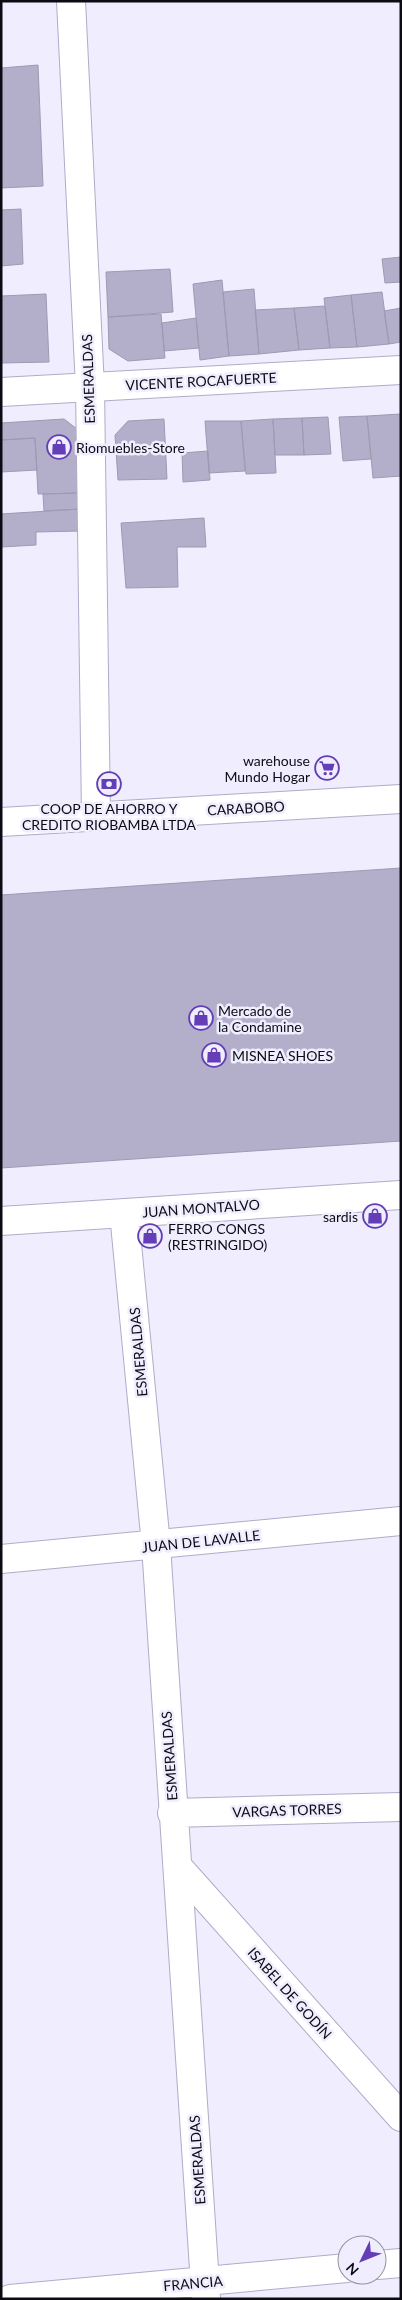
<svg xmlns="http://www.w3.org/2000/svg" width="402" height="2300" font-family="Lato,sans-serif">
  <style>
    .building { fill: #b3afca; stroke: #9d9ab3 }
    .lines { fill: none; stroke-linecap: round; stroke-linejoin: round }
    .minor-casing { stroke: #b0acc7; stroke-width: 30 }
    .secondary-casing { stroke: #b0acc7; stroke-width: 30 }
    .minor { stroke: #fff; stroke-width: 28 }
    .secondary { stroke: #fff; stroke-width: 28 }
    .labels { text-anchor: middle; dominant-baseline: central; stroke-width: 5; stroke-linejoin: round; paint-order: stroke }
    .street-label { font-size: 14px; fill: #0c0b14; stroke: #efedfe }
    .poi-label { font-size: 14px; fill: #0c0b14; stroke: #efedfe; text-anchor: start }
  </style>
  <rect width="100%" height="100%" fill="#efedfe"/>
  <!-- building -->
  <path class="building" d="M38,65L43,186L1,188V68Z
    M21,209L23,264L1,266V210Z
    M401,257V282L385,283L382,259Z
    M170,269L173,312L108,317L106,272Z
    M222,280L229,356L200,360L193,284Z
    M254,289L259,354L229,356L223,292Z
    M382,292L389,344L357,347L351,295Z
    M46,294L49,362L1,363V296Z
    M351,295L357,347L330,348L324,298Z
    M325,306L330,348L299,350L294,308Z
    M294,308L299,350L259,354L255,310Z
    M401,308V342L389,344L384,311Z
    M161,314L165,358L128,361L109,349L108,317Z
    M196,318L199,348L164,351L162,323Z
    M401,414V476L373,478L367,416Z
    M367,416L371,459L343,461L339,417Z
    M328,417L331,454L304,455L302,418Z
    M302,418L304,455H275L273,419Z
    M64,419L77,429L80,493L38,494L35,438L1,440V423Z
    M164,419L167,479L118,480L115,435L128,421Z
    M273,419L276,473L246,474L241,421Z
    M205,421H241L245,471L209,473Z
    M35,438L37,470L1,472V440Z
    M208,451L210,480L183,482L182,453Z
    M80,493V509L44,511L43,494Z
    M80,509V531L36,532V545L1,547V514Z
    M204,518L206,547H177L178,587L126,588L121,523Z
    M401,868V1141L1,1168V895Z"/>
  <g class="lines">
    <!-- minor casing -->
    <g class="minor-casing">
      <path id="minor" d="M71,1L90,387L96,816
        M124,1213L156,1545L206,2299
        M1,1221L401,1195
        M1,1559L401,1521
        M172,1813L401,1807
        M179,1868L401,2117
        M377,2265L401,2263
        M10,2299L347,2268"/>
    </g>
    <!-- secondary casing -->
    <g class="secondary-casing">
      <path id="secondary" d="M1,392L401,370
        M1,822L401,799"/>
    </g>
    <!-- minor -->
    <use href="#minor" class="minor"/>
    <!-- secondary -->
    <use href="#secondary" class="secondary"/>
  </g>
  <!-- icons -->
  <defs>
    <g id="shop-ring" transform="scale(1.25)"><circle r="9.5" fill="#efedfe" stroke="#633eb6" stroke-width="1.5"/><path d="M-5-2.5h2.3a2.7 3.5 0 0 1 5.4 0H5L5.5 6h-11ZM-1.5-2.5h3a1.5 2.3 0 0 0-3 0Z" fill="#633eb6"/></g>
    <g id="supermarket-ring" transform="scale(1.25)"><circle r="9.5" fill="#efedfe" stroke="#633eb6" stroke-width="1.5"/><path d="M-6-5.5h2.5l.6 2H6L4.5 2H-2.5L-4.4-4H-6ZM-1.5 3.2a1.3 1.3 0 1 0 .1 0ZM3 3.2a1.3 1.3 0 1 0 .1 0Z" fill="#633eb6"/></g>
    <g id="bank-ring" transform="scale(1.25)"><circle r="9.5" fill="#efedfe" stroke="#633eb6" stroke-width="1.5"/><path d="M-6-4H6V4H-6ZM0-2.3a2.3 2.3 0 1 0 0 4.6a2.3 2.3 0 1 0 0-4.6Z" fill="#633eb6"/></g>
  </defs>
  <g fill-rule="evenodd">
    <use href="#shop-ring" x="59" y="447"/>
    <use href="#supermarket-ring" x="327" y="768"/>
    <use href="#bank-ring" x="109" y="784"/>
    <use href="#shop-ring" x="201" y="1018"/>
    <use href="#shop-ring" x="214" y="1055"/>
    <use href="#shop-ring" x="375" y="1216"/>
    <use href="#shop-ring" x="150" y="1236"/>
  </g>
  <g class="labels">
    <!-- street labels -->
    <g class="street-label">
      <text transform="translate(88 379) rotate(-92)">ESMERALDAS</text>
      <text transform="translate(201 381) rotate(-3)">VICENTE ROCAFUERTE</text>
      <text transform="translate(246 808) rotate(-3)">CARABOBO</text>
      <text transform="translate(201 1208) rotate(-4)">JUAN MONTALVO</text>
      <text transform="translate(138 1352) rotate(-95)">ESMERALDAS</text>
      <text transform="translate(201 1541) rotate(-6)">JUAN DE LAVALLE</text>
      <text transform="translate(169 1756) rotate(-94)">ESMERALDAS</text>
      <text transform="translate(287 1810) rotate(-2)">VARGAS TORRES</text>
      <text transform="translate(290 1993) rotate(48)">ISABEL DE GODÍN</text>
      <text transform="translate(197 2160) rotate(-94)">ESMERALDAS</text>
      <text transform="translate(193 2283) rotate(-5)">FRANCIA</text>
    </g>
    <!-- poi labels -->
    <g class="poi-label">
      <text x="76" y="447">Riomuebles-Store</text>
      <text x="310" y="760" text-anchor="end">warehouse<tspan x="310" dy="16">Mundo Hogar</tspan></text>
      <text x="109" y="808" text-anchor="middle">COOP DE AHORRO Y<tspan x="109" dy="16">CREDITO RIOBAMBA LTDA</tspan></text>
      <text x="218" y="1010">Mercado de<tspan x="218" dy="16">la Condamine</tspan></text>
      <text x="232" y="1055">MISNEA SHOES</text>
      <text x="358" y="1216" text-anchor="end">sardis</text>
      <text x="168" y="1228">FERRO CONGS<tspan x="168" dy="16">(RESTRINGIDO)</tspan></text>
    </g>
  </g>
  <!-- border -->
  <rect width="402" height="2300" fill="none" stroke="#0c0b14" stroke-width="5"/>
  <!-- north arrow -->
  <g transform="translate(362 2260) rotate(227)"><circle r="24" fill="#efedfe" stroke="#9493a0"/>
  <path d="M0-4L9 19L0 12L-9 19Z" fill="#633eb6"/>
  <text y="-8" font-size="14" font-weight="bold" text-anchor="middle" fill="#0c0b14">N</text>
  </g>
</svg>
